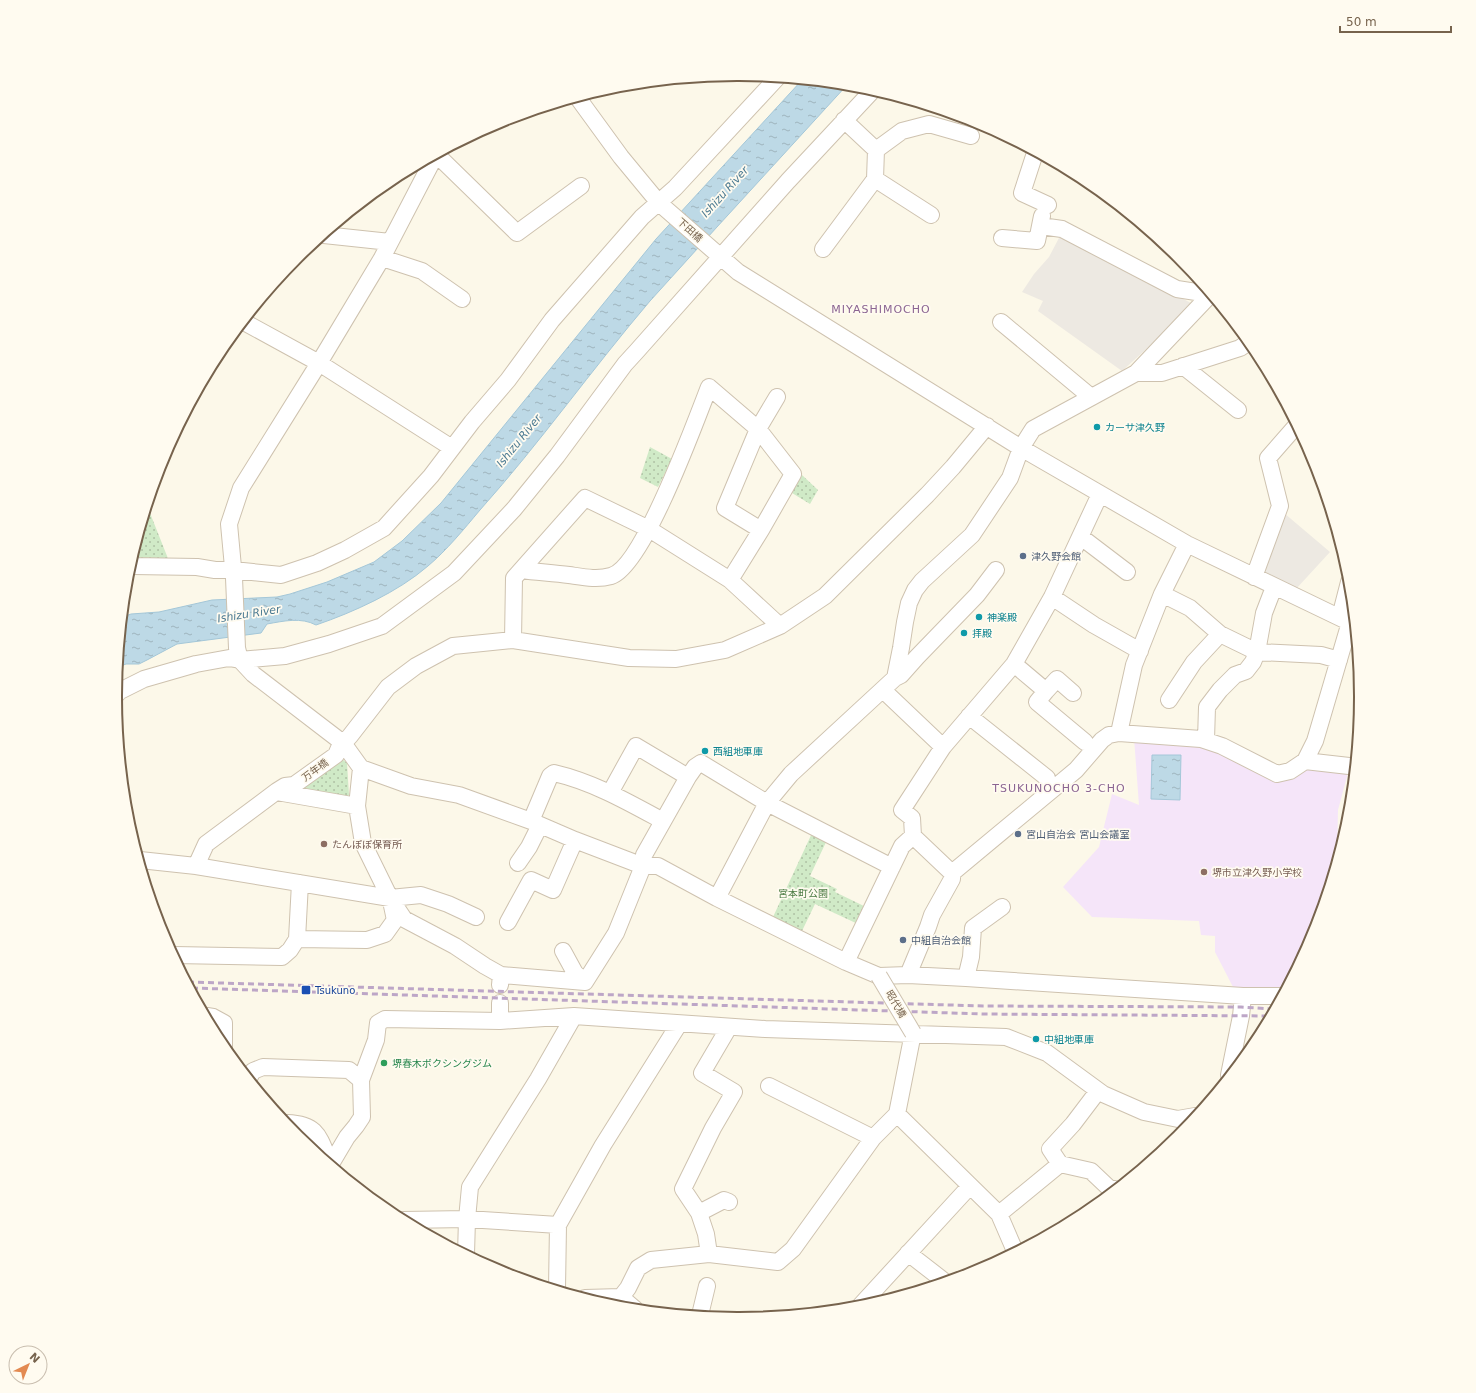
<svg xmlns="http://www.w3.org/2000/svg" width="1476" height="1393" font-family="'DejaVu Sans','Noto Sans JP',sans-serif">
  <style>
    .industrial { fill: #ede9e2 }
    .education { fill: #f5e5f9 }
    .grass { fill: url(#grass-dots) }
    .water { fill: url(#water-ripples); stroke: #a4c7d8 }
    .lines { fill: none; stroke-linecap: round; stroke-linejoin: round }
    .minor-casing { stroke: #cec2af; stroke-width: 18 }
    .minor { stroke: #fff; stroke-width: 16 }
    .rail { stroke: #bda6c7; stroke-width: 3; stroke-dasharray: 6 4; stroke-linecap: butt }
    .minor-bridge-casing { stroke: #cec2af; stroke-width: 18; stroke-linecap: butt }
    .minor-bridge { stroke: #fff; stroke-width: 16 }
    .culture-dot { fill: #0f9aa8; stroke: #fffbf0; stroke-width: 1.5 }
    .service-dot { fill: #5c6f8a; stroke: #fffbf0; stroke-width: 1.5 }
    .education-dot { fill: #8d6e63; stroke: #fffbf0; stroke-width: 1.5 }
    .transit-dot { fill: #1a4fb4; stroke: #fffbf0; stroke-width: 1.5 }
    .leisure-dot { fill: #2e9e5b; stroke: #fffbf0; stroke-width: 1.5 }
    .labels { text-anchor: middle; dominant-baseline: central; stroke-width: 3.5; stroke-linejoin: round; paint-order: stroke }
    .street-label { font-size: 10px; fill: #77634d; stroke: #fffbf0 }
    .culture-label { font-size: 10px; fill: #0d838f; stroke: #fffbf0; text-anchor: start }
    .service-label { font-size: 10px; fill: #4e5e75; stroke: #fffbf0; text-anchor: start }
    .education-label { font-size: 10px; fill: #785e54; stroke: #fffbf0; text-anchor: start }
    .park-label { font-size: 10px; fill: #4c7c44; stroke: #fffbf0 }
    .transit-label { font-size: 10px; fill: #164399; stroke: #fffbf0; text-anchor: start }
    .leisure-label { font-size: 10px; fill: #27864d; stroke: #fffbf0; text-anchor: start }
    .water-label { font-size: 11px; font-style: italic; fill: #4a7991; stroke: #fffbf0 }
    .neighbourhood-label { font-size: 11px; letter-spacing: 1px; fill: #8b6592; stroke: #fffbf0 }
    .rim { fill: none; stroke: #77634d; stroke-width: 2 }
  </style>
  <defs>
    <pattern id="grass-dots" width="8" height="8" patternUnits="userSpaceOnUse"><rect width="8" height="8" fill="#d0eac7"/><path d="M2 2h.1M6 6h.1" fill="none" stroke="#aec1a4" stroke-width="1.8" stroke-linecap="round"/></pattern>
    <pattern id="water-ripples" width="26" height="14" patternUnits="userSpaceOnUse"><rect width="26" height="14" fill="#bdd9e6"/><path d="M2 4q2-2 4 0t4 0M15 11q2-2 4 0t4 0" fill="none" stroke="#9eb4bd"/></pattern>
  </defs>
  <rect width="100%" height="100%" fill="#fcf8e9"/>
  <!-- industrial -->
  <path class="industrial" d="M1060,236L1195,305L1122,371L1038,311L1043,301L1022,292L1034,274L1049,257Z
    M1284,513L1330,552L1296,589L1262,572Z"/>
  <!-- education -->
  <path class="education" d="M1134,738L1197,740L1267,771L1309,766L1349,769L1338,810L1337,857L1313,935L1284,989L1233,987L1215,952V936L1201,935L1199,921L1092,917L1063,887L1099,847L1112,794L1139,805Z"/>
  <!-- grass -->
  <path class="grass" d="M650,447L672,459L658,487L640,478Z
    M802,475L818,490L810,504L792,493Z
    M148,508L169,561H135L134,554Z
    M342,759L347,763L349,795L345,799L299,789Z
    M813,831L828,838L810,876L837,889L835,892L868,908L860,925L815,904L802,931L773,917Z"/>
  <!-- water -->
  <path class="water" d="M802,80L847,85C804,132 760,180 717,227C695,252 672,276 650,301C592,369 540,443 480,510C464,529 447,550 428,566C398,592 354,612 316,625C301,617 284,621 267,624L261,633L177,644L147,660L139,664H126L118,667L123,617L131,614L159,612L212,600L277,597L290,594L327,582L374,562L402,541L441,503L656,239Z
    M1152,755H1181L1180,800L1151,799Z"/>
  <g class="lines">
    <!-- minor casing -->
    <g class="minor-casing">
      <path id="minor" d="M578,98L621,157L659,203L738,272L1021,448L1187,544L1353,624
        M844,120L876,150L875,179L931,215
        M876,150L902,131L929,124L971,136
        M1035,153L1022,193L1048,205
        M437,155L517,233L581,186
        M435,156L382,258L319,363L241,488L229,524L234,578L237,648L240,660L253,674L343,743L361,768L411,786L459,795L531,821L575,840L643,866H658L717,898L846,962L879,976L908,975L966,978L1243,996H1280
        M1041,226L1062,229L1177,289L1209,294
        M324,235L390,242
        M1002,238L1037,241L1042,216
        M823,249L875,179
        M382,258L422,271L462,299
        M244,322L319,363L452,448
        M1001,322L1091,397
        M1183,366L1238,410
        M1136,373H1162L1240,348L1249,342
        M761,530L725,508L758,429L777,397
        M1081,537L1127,572
        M131,564L133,566L197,567L215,570H233L281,575L317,563L345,550L384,528L431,476L472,422L508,380L552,320L642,217L675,188L777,78
        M521,570C537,572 553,573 569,575C583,577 597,580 611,576C643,567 696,420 709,387L758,429L793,474L761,530L730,580
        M1254,577L1280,506L1268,458L1296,426
        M1162,594L1190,608L1220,634L1257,652L1321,655L1339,660
        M1052,597L1094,625L1140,651
        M1340,617L1349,582
        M513,640L514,578L585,498L649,529L730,580L780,626
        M1014,664L1046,691L1037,702L1085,742
        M895,678L901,675L917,657L977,595L996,570
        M883,690L943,747
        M1046,691L1057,679L1073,693
        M116,695L120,691L144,679L196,664L229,658L240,660L285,656L329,644L382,626L454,573L514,509L557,456L625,364L636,352L788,181L873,90
        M1169,700L1194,662L1220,634
        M969,716L1047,778
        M1119,733L1134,665L1162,594L1187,544
        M1206,740L1207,707L1220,690L1235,675L1246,671L1253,662L1257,652L1264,613L1274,587
        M1305,761L1349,766L1354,767
        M361,768L357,806L363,843L390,898L404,919L455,946L485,966L501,975L500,985
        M277,792L357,806
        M610,793L636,746L688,777
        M531,821L550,776L554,773C593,782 628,802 663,821
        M913,836L912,818L902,810L943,747L1014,664L1052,597L1100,494
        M140,860L196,866L390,898L421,895L448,904L476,917
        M518,863L529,847L540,825
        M196,866L206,844L277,791L285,786L294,785L336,755L339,748L350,736L388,687L416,666L453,646L513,640L629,658L676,659L725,650L780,626L825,596L927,495L953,467L987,426
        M717,898L767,803L791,774L895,678L901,648L905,622L909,603L915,590L922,581L972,535L1010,478L1021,448L1033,429L1136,373L1210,295
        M508,922L531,880L553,890L575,840
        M297,939L367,940L385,934L395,920L391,901
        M563,951L575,973L585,982
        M174,955L282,957L290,950L297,939L300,883
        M846,962L902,846L913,836L952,873
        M501,975L585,982L616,933L643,866L644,855L688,777L695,767L701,763L767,803L892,867
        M908,975L928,927L932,915L952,879V873L1076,770L1102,740L1109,735L1119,733L1201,739L1222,746L1277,774L1290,771L1305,761L1315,741L1350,622
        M966,978L971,957L973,928L1002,907
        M500,1003V1021
        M207,1016L213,1017L224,1023V1047
        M1229,1075L1241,1016L1243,996
        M249,1078L253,1071L263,1067L349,1070L361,1080L362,1117L356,1126L347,1137L331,1164
        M361,1080L376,1040L378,1023L385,1019L500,1021L574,1016L765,1029L1006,1037L1047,1053L1103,1094L1144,1112L1178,1119L1195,1116
        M769,1086L873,1138
        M897,1114L999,1214L1015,1251
        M287,1123C318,1124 319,1137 330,1163
        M1060,1164L1050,1149L1073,1124L1098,1091
        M699,1213L724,1200L729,1202
        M999,1214L1060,1164L1091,1171L1110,1189H1115
        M403,1220L467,1219L558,1225L603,1145L679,1024
        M908,1253L944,1281
        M466,1254L467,1219L470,1187L538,1079L574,1016
        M709,1254L706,1234L699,1213L683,1189L713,1128L734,1092L702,1073L729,1027
        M557,1289L558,1225
        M621,1297L635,1309
        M585,1298L621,1297L628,1288L638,1268L651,1260L709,1254L778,1262L793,1249L873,1138L897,1114L913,1033
        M859,1307L970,1186
        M700,1315L707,1286"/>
    </g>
    <!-- minor -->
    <use href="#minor" class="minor"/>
    <!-- rail -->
    <path class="rail" d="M188,982L983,1006L1241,1007L1273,1009
      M192,988L983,1014L1270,1016"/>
    <!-- minor-bridge casing -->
    <g class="minor-bridge-casing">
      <path id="minor-bridge" d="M879,976L913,1033"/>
    </g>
    <!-- minor-bridge -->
    <use href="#minor-bridge" class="minor-bridge"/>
  </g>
  <!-- markers -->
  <g class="culture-dot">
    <circle cx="1097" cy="427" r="4"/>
    <circle cx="979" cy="617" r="4"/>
    <circle cx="964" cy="633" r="4"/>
    <circle cx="705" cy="751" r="4"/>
    <circle cx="1036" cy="1039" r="4"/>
  </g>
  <g class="service-dot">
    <circle cx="1023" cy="556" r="4"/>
    <circle cx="1018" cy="834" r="4"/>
    <circle cx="903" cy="940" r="4"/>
  </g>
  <g class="education-dot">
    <circle cx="324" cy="844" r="4"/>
    <circle cx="1204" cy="872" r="4"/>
  </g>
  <rect class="transit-dot" x="301" y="985" width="10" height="10" rx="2"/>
  <circle class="leisure-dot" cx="384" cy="1063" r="4"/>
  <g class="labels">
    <!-- street labels -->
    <g class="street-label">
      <text transform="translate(690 230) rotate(42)">下田橋</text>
      <text transform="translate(315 770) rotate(-36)">万年橋</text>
      <text transform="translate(896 1004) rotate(60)">昭代橋</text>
    </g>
    <!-- culture labels -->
    <g class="culture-label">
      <text x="1105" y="427">カーサ津久野</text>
      <text x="987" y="617">神楽殿</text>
      <text x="972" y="633">拝殿</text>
      <text x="713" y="751">西組地車庫</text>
      <text x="1044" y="1039">中組地車庫</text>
    </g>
    <!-- service labels -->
    <g class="service-label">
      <text x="1031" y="556">津久野会館</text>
      <text x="1026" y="834">宮山自治会 宮山会議室</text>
      <text x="911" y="940">中組自治会館</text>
    </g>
    <!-- education labels -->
    <g class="education-label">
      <text x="332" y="844">たんぽぽ保育所</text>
      <text x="1212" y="872">堺市立津久野小学校</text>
    </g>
    <!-- park labels -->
    <g class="park-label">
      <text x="803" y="893">宮本町公園</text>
    </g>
    <!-- transit labels -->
    <g class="transit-label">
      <text x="315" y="990">Tsukuno</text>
    </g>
    <!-- leisure labels -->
    <g class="leisure-label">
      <text x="392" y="1063">堺春木ボクシングジム</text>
    </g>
    <!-- water labels -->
    <g class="water-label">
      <text transform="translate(725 192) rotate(-48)">Ishizu River</text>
      <text transform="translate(519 441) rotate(-51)">Ishizu River</text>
      <text transform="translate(249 614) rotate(-9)">Ishizu River</text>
    </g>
    <!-- neighbourhood labels -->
    <g class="neighbourhood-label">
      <text x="881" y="309">MIYASHIMOCHO</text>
      <text x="1059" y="788">TSUKUNOCHO 3-CHO</text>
    </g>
  </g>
  <!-- crop -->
  <path d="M0 0H1476V1393H0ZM737 81H739A615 615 0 0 1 1354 696V697A615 615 0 0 1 739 1312H737A615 615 0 0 1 122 697V696A615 615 0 0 1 737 81Z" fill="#fffbf0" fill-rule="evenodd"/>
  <path class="rim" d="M737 81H739A615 615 0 0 1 1354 696V697A615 615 0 0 1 739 1312H737A615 615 0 0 1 122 697V696A615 615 0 0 1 737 81Z"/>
  <!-- north arrow -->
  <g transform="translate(28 1365) rotate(43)"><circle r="19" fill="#fffbf0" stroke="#c9beaf"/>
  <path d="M0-3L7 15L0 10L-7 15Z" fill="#e38a51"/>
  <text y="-6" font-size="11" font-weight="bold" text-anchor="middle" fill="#77634d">N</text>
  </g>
  <!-- scale -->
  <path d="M1340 26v6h111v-6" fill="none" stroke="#77634d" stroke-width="2"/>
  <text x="1346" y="26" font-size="12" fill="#77634d" stroke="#fffbf0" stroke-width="3" paint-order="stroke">50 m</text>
</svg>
